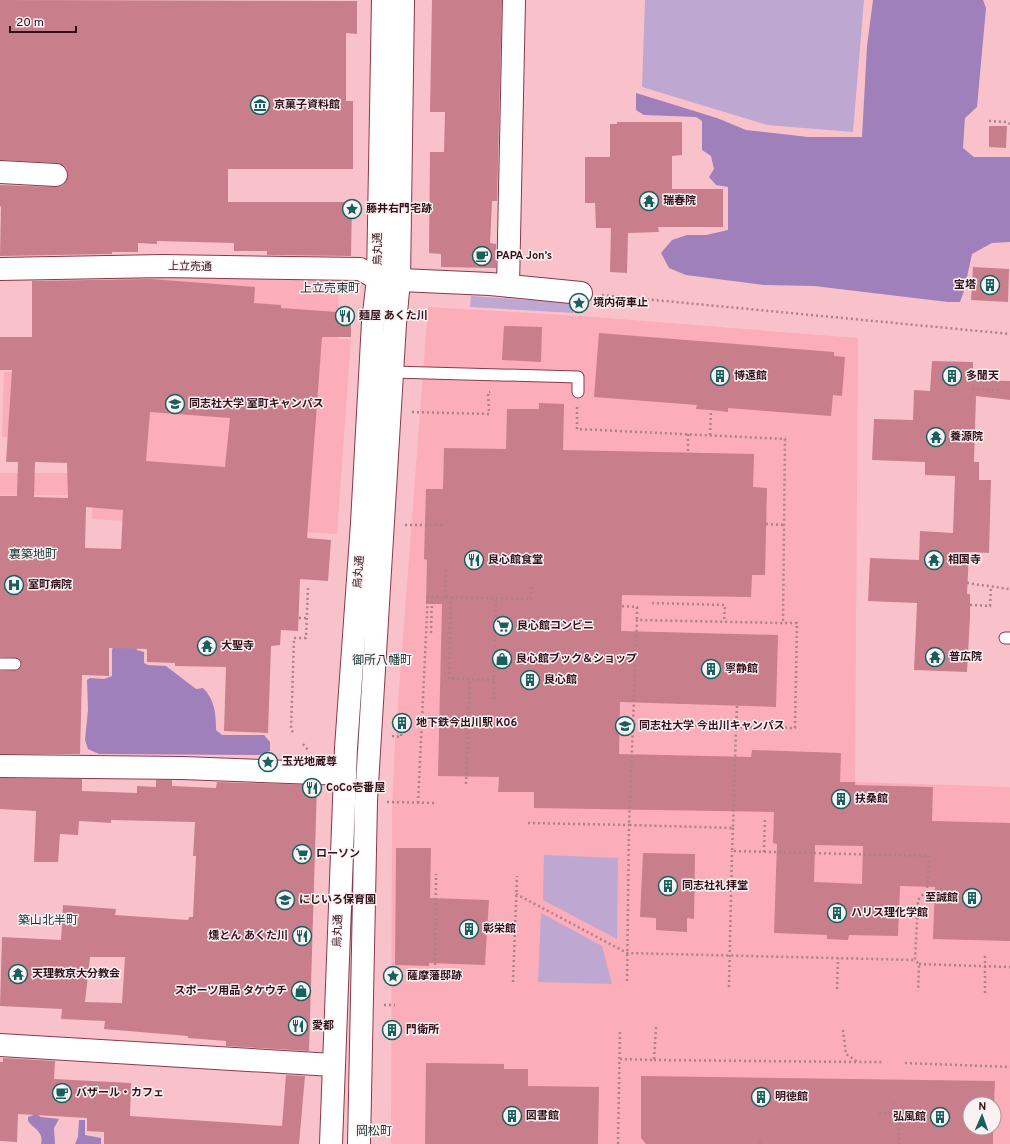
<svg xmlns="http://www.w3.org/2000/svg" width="1010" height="1144" font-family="Overpass,'Noto Sans JP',sans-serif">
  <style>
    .built { fill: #fbadb9; fill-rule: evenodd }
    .green { fill: #bea7d1 }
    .forest { fill: #a080ba }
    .building { fill: #c87f8b; fill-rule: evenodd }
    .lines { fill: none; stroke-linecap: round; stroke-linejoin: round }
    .service-casing { stroke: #863a4a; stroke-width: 13 }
    .minor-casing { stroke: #863a4a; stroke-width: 24 }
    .trunk-casing { stroke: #863a4a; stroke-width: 24 }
    .path { stroke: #af8088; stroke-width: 2.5; stroke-dasharray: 2 3; stroke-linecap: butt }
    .service { stroke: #fff; stroke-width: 11 }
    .minor { stroke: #fff; stroke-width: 22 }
    .trunk { stroke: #fff; stroke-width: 22 }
    .labels { text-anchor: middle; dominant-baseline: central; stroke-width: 3; stroke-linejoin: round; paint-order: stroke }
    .poi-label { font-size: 11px; font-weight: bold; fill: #321219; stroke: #fbf1f2; text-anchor: start }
    .street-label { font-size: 11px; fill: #321219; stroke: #fbf1f2 }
    .neighbourhood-label { font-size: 12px; fill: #153835; stroke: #fbf1f2 }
  </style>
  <rect width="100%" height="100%" fill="#f9c2ca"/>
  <!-- built -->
  <path class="built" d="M116,274L338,275L339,339H351L337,534L92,519L93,495H0V473H89L88,436L2,437L4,372H17L113,343Z
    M428,307L581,316L858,338L855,782L1010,787V1144H391L392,810L395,743ZM970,1104H994V1128H970Z"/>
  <!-- green -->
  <path class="green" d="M645,0H864L853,132L767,125L642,87Z
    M471,296L575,303L574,313L470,307Z
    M544,855L618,858L617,939L543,900Z
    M541,913L602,946L612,984L538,982Z"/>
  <!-- forest -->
  <path class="forest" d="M873,0H983L986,8L977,107L965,118L963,148L974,157H1010V242L992,243L972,254L964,291L960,302H948L814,286L764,285L686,275L669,268L661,253L672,240L687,235H706L728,230V187L716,185L709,177L714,169L711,156L702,150V121L696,117L644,115L636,110V93L717,118L746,130L808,137H862L867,46Z
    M114,643L136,644L137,650L144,652V663L148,665L166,666L196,689L203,688C215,700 216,714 216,730L222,735H264L270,742V751L259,755L99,754L88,749L85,740L88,710L87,680L90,678L104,679L112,676V651Z
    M36,1114L41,1117L59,1119L54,1128L55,1144H41C44,1132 35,1130 28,1121V1117Z
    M79,1120H85V1135L101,1138V1144H75L78,1137Z"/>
  <!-- building -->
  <path class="building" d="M0,0L357,1V34L346,33V101H353V169H228V202H352L351,256L267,255V251H234V243L157,241V244L138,243V252H112V254L0,256L1,207L0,206V185L56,187L62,186L66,182L68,175L67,169L63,165L57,163L0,160Z
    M432,0H502L497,201H492L490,243L496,244V268L441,267V254L429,253L430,152H444L445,112H430Z
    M617,122H682V155L672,156V189H723V227H658L659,232L628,233L627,273L610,272L611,228H596L595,203H585V157H610V124H617Z
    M989,126H1007L1006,148L989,147Z
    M973,267L1009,269L1008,302L971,300Z
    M151,279L255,287L254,303L281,305V308L351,313V337H322L307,538L331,540L328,581L300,579L298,631L281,630L280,645L271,646L268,733L224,731L226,667L175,666V663L147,662V649L109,648V676L82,675L80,754H0V671L18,670L22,664L18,658L0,657V496H17L18,462H6L12,370H0V337H32V281ZM150,412L230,418L225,467L146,461ZM35,462L67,463L68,498L34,497ZM86,507L123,510L121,549L85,548Z
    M504,326L542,327L541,362L502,360Z
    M599,333L834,352V356L845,357L842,396L833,395L831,416L728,408V412L711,410L696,409L697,405L594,397Z
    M932,361L973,362V380L1010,381V400L976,396L974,462H979V480H991L989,553L969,552L967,594H970V616L967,672L914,670L917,603L868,601L870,558L919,560L920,531L953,533L955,476L925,475V462L872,460L874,419L913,420L914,390L930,391Z
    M539,403L564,404L563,450L754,454L753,487L767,488L765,575H752L751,597L622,595L621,631L778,635L776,707L620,702L619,754L751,757L752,750L841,753L840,782H855V785L933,787L932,821L1010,823V941L933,939L935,887L900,886L898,936L849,935L848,940L827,939V935L774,933L777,844L773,843L774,812L534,808V792H498L499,777L438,776L442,604H426L427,560L424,559L426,489H443L444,448L506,449L507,409H539ZM815,845L863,846L862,884L814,882Z
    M0,778L82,779V791L137,793V786L156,787V780H172V786L216,788L217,782L317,785L309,1051L226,1046V1041L188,1038V1036L104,1029L105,1021L61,1019L62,1009L0,1006L2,937L61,940L63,905L116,909L115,915L188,920L189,917H193L196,856H193L195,822L111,820V823L79,821L78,835L60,834L58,862H34L36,811L0,809ZM90,957H125L122,1003L85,1002Z
    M396,848H431L430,898L489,900L485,965L429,963V966L395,965Z
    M643,853L695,854L694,919L687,918V932L656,930V918L640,917Z
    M3,1058L55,1061L54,1079L131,1083L130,1116L282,1126L286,1075L305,1076L299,1144H104V1132L87,1131V1118L18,1114L17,1142L0,1141V1062H3Z
    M426,1063L504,1064V1069H528V1086L599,1087L598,1144H425Z
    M641,1076L995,1081L994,1106V1104H970V1128H993V1144H646L641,1138Z"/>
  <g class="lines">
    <!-- service casing -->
    <g class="service-casing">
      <path id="service" d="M392,372L578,377V392
        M1005,638H1010
        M0,664H15"/>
    </g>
    <!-- minor casing -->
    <g class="minor-casing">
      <path id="minor" d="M0,172L56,175
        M0,269L163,266L360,269L378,279L490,284L581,293
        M508,286L514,0
        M0,766L182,768L345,774
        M0,1045L333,1065"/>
    </g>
    <!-- trunk casing -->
    <g class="trunk-casing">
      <path id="trunk" d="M331,1144L346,748L362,523L373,322L378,279L383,0
        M359,1144L366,801L395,324L399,280L403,0"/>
    </g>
    <!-- path -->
    <path class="path" d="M989,121L1007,122L1010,124
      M602,295L1010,334
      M972,389L999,390
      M577,407V429L785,439L783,623L637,620L633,724L736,727L733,828L629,825L633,724
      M412,412L489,414L488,392H490
      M688,434V453
      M710,435L711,410
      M766,524L784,525
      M405,525H442
      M967,583L1009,589
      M445,597L446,567
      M451,597L449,679L494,680L496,598
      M652,603L725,605L724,622
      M970,605L990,606L991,587
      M622,606L637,607V620
      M299,618H307
      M431,633L432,597L531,599V586
      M494,699V680
      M737,706L736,727L795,728L797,623H783
      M293,732L291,730L294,638H306L308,588
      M392,736L401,737L402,716
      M303,744L308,750
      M466,784L470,680
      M387,802L435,803
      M418,803L428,593
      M528,823L629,825L627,984
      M733,828L732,851L929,856L927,890L918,900L915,960L919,964L918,991
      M764,852L765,817
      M516,894L627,953L915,960
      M919,964L1010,967
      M435,980L436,874
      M513,982L517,876
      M729,987L732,851
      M837,989L838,958
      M985,993V955
      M384,1005H395
      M843,1030L846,1054L858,1062H884
      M620,1059L654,1060L656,1027
      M654,1060L858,1062
      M905,1063L1010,1067
      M894,1103V1114H899V1144
      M879,1113L894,1114
      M618,1144L620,1029
      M760,1144V1139"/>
    <!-- service -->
    <use href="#service" class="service"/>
    <!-- minor -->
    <use href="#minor" class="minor"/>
    <!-- trunk -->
    <use href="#trunk" class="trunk"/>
  </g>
  <!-- icons -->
  <defs>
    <g id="museum-ring" transform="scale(1)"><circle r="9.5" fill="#fbf1f2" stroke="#14625e" stroke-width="1.5"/><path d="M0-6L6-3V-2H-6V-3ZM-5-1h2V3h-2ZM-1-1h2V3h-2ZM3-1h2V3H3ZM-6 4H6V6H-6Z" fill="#14625e"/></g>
    <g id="temple-ring" transform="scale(1)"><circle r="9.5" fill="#fbf1f2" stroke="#14625e" stroke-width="1.5"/><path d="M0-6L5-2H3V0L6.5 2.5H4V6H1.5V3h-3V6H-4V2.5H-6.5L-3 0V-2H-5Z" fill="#14625e"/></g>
    <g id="sight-ring" transform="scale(1)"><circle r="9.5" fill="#fbf1f2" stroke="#14625e" stroke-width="1.5"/><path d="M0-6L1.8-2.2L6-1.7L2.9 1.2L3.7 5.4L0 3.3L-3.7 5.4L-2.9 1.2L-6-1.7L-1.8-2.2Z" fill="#14625e"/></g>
    <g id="cafe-ring" transform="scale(1)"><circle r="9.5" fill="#fbf1f2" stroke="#14625e" stroke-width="1.5"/><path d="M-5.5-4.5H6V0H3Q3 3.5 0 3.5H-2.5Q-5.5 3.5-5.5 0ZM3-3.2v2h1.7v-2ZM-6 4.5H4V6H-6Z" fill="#14625e"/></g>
    <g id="building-ring" transform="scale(1)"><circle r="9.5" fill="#fbf1f2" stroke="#14625e" stroke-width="1.5"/><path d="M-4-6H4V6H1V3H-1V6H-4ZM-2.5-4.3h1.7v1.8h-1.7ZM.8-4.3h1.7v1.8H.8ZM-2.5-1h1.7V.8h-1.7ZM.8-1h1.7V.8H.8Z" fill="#14625e"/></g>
    <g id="restaurant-ring" transform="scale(1)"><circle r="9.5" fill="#fbf1f2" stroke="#14625e" stroke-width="1.5"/><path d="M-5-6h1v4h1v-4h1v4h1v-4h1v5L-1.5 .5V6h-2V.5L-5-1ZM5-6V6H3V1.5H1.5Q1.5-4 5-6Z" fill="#14625e"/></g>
    <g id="university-ring" transform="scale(1)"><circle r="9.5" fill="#fbf1f2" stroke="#14625e" stroke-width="1.5"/><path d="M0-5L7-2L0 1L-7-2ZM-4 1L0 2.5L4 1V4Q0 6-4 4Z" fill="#14625e"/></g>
    <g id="hospital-ring" transform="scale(1)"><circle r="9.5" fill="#fbf1f2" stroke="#14625e" stroke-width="1.5"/><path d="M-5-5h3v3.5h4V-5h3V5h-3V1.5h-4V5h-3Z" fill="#14625e"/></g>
    <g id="supermarket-ring" transform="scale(1)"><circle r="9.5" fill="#fbf1f2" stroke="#14625e" stroke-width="1.5"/><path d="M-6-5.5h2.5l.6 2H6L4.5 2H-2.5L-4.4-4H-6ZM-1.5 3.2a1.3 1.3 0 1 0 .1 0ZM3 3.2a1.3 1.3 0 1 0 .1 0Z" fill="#14625e"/></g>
    <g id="shop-ring" transform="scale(1)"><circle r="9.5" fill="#fbf1f2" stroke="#14625e" stroke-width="1.5"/><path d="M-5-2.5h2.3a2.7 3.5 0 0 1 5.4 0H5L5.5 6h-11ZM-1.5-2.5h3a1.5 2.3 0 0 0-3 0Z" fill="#14625e"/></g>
    <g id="school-ring" transform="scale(1)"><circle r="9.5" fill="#fbf1f2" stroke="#14625e" stroke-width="1.5"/><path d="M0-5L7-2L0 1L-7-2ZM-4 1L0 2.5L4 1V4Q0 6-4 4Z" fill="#14625e"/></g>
  </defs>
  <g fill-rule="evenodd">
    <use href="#museum-ring" x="260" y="105"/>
    <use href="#temple-ring" x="649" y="201"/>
    <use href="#sight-ring" x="352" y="209"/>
    <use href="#cafe-ring" x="482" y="256"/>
    <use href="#building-ring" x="990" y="285"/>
    <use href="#sight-ring" x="579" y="303"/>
    <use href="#restaurant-ring" x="345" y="316"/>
    <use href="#building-ring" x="720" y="376"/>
    <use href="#building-ring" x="952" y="376"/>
    <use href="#university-ring" x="175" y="404"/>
    <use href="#temple-ring" x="936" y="437"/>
    <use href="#restaurant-ring" x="474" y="560"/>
    <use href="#temple-ring" x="934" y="560"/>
    <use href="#hospital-ring" x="14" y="585"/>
    <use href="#supermarket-ring" x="503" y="626"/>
    <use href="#temple-ring" x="207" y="646"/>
    <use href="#temple-ring" x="935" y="657"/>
    <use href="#shop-ring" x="502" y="659"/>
    <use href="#building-ring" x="711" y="669"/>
    <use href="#building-ring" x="530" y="680"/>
    <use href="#building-ring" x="402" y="723"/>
    <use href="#university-ring" x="625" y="726"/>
    <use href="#sight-ring" x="268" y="762"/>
    <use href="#restaurant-ring" x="312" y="788"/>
    <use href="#building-ring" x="841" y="799"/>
    <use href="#supermarket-ring" x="302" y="854"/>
    <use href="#building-ring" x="668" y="886"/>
    <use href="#building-ring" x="972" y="898"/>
    <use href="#school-ring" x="285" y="900"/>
    <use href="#building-ring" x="837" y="913"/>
    <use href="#building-ring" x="469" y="929"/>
    <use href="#restaurant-ring" x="302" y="936"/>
    <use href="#temple-ring" x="18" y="974"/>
    <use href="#sight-ring" x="393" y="976"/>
    <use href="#shop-ring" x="301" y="991"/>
    <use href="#restaurant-ring" x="298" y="1026"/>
    <use href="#building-ring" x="392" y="1030"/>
    <use href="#cafe-ring" x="62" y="1093"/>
    <use href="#building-ring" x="761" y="1097"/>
    <use href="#building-ring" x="512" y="1116"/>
    <use href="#building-ring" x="940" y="1117"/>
  </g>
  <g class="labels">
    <!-- poi labels -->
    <g class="poi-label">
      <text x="274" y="105">京菓子資料館</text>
      <text x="663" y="201">瑞春院</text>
      <text x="366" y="209">藤井右門宅跡</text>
      <text x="496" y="256">PAPA Jon’s</text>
      <text x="976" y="285" text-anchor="end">宝塔</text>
      <text x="593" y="303">境内荷車止</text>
      <text x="359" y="316">麺屋 あくた川</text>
      <text x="734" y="376">博遠館</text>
      <text x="966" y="376">多聞天</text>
      <text x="189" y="404">同志社大学 室町キャンパス</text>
      <text x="950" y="437">養源院</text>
      <text x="488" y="560">良心館食堂</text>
      <text x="948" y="560">相国寺</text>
      <text x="28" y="585">室町病院</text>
      <text x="517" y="626">良心館コンビニ</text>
      <text x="221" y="646">大聖寺</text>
      <text x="949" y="657">普広院</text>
      <text x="516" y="659">良心館ブック＆ショップ</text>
      <text x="725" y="669">寧静館</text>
      <text x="544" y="680">良心館</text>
      <text x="416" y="723">地下鉄今出川駅 K06</text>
      <text x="639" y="726">同志社大学 今出川キャンパス</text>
      <text x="282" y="762">玉光地蔵尊</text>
      <text x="326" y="788">CoCo壱番屋</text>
      <text x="855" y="799">扶桑館</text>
      <text x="316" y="854">ローソン</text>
      <text x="682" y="886">同志社礼拝堂</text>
      <text x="958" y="898" text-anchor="end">至誠館</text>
      <text x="299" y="900">にじいろ保育園</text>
      <text x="851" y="913">ハリス理化学館</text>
      <text x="483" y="929">彰栄館</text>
      <text x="288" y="936" text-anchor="end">燻とん あくた川</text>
      <text x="32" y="974">天理教京大分教会</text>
      <text x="407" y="976">薩摩藩邸跡</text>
      <text x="287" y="991" text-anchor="end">スポーツ用品 タケウチ</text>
      <text x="312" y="1026">愛都</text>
      <text x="406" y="1030">門衛所</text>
      <text x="76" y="1093">バザール・カフェ</text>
      <text x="775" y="1097">明徳館</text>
      <text x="526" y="1116">図書館</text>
      <text x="926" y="1117" text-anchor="end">弘風館</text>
    </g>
    <!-- street labels -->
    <g class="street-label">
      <text transform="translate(378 249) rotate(-90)">烏丸通</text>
      <text transform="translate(190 267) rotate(1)">上立売通</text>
      <text transform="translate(359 572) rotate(-86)">烏丸通</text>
      <text transform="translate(338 931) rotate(-88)">烏丸通</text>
    </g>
    <!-- neighbourhood labels -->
    <g class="neighbourhood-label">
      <text x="330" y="289">上立売東町</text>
      <text x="33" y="555">裏築地町</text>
      <text x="382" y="661">御所八幡町</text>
      <text x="48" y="921">築山北半町</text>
      <text x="374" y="1132">岡松町</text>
    </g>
  </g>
  <!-- north arrow -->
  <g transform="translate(982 1116) rotate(2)"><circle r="19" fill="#fbf1f2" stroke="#ab989b"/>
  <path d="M0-3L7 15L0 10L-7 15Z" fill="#14625e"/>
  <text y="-6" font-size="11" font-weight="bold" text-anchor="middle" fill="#321219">N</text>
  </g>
  <!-- scale -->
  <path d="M10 26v6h66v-6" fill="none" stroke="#321219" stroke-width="2"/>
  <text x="16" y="26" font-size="12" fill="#321219" stroke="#fbf1f2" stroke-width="3" paint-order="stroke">20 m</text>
</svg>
